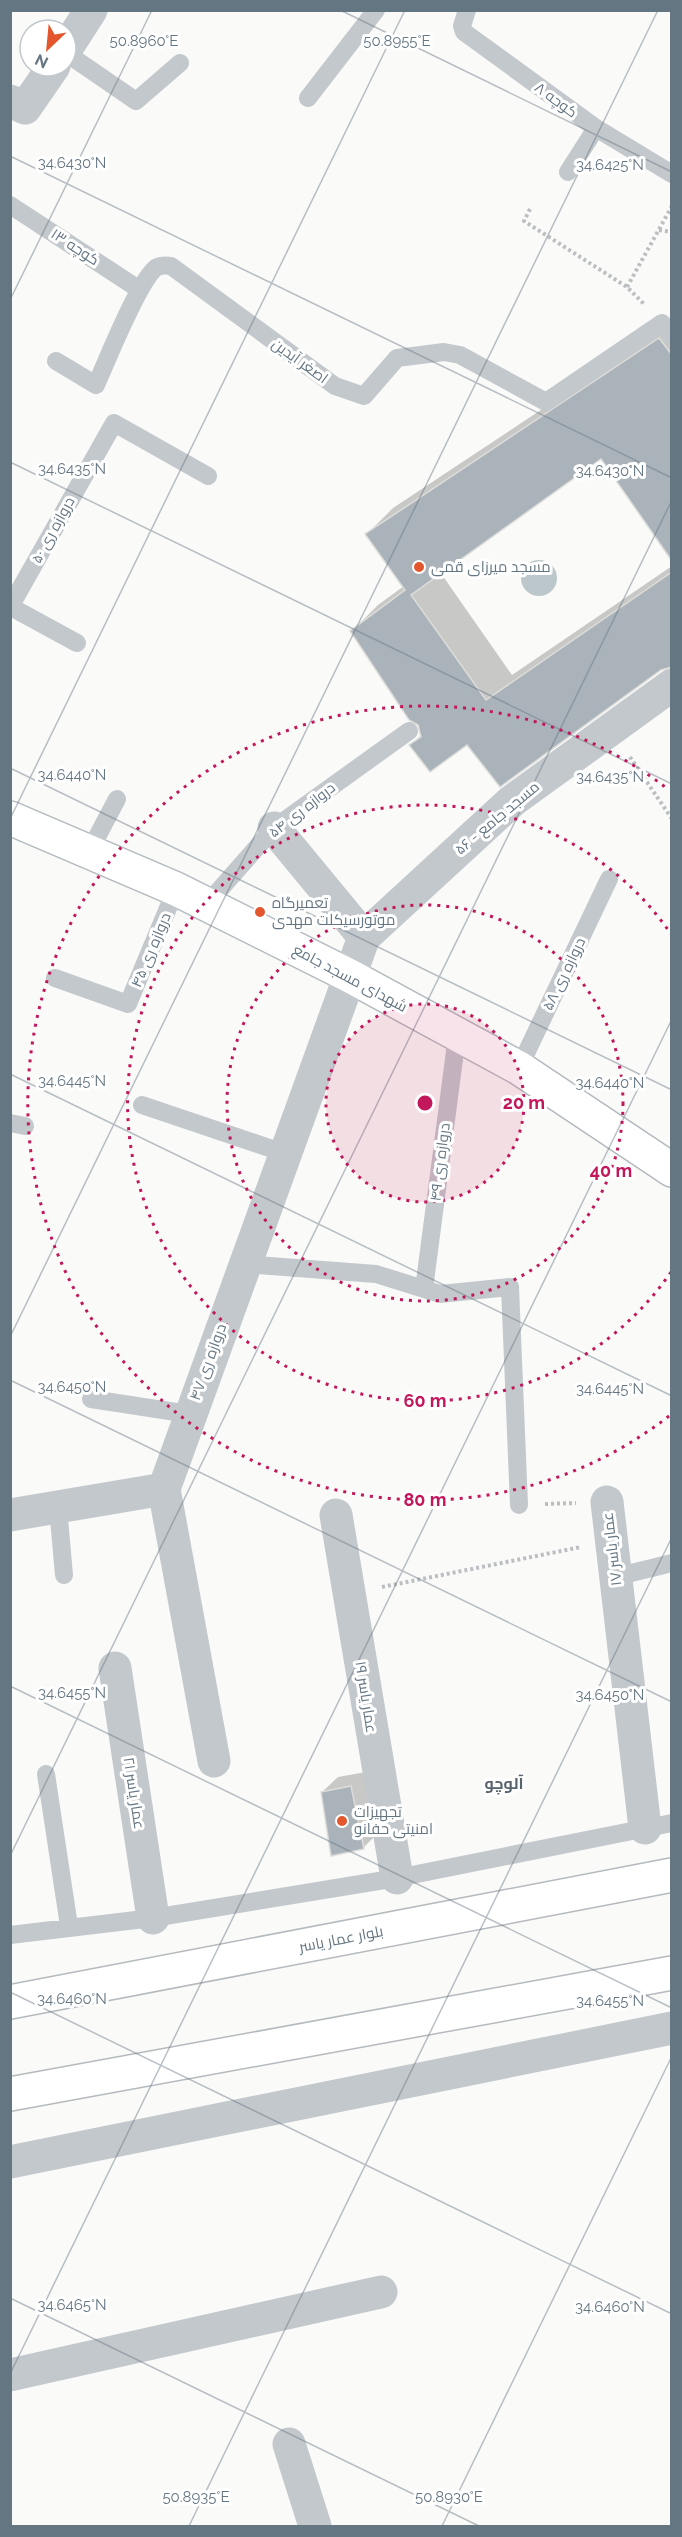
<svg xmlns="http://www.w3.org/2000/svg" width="682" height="2537" font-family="Raleway,Cairo,sans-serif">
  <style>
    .water { fill: #bbc7cb }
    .shadow { fill: #0003 }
    .building { fill: #aab3b9; stroke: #dcdcda; stroke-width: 1.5 }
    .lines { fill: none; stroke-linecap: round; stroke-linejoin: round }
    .secondary-casing { stroke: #b3babf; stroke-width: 36 }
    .primary-casing { stroke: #b5babe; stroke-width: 36 }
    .path { stroke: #bbbfc2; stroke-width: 4; stroke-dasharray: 3 3; stroke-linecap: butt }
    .lane { stroke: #c3c8cc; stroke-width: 18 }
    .street { stroke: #c3c8cc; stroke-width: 33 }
    .secondary { stroke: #fff; stroke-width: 33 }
    .primary { stroke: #fff; stroke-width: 33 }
    .ticks { fill: none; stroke: #657683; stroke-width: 1.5; stroke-opacity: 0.45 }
    .ring { fill: none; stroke: #c2185b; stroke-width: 3; stroke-dasharray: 3 6 }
    .poi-dot { fill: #e4572e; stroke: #fff; stroke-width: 2 }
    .labels { text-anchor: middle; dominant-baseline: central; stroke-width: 6; stroke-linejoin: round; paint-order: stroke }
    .street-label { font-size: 15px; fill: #657683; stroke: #fff }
    .poi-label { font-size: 15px; fill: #657683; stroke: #fff; text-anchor: start }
    .neighbourhood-label { font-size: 16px; font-weight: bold; fill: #57646e; stroke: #fff }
    .ticks-label { font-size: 15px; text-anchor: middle; fill: #657683; stroke: #fff; stroke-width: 6; stroke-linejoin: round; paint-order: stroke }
    .centre { fill: #c2185b; stroke: #fff; stroke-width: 3 }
    .ring-label { font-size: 18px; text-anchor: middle; font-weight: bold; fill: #c2185b; stroke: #fff; stroke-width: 6; stroke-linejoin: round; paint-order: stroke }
  </style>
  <rect width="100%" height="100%" fill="#fafaf8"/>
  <!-- water -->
  <path class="water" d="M521 578a18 18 0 1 1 36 0a18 18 0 1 1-36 0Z"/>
  <!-- shadow -->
  <path class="shadow" d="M672,323V559L601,457L440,572L512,675L672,566V665L467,743L411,745L422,734L420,724L352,631L378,605L404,586L367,534L393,508Z
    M366,1772L378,1833L363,1848L322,1792L338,1777Z"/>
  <!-- building -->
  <path class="building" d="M659,338L672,355V561L601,459L411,595L486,700L672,572V667L661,670L500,787L467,745L430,772L409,745L421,737L418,725L409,720L350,631L405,590L365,534Z
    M351,1786L364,1849L331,1856L321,1792Z"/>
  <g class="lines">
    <!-- secondary casing -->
    <g class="secondary-casing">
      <path id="secondary" d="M10,818L176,889L350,976L519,1068L672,1170"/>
    </g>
    <!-- primary casing -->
    <g class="primary-casing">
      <path id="primary" d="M10,2002L672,1875
        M10,2094L672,1973"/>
    </g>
    <!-- path -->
    <path class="path" d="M530,209L524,221L627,287L645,305
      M659,230L672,232
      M627,287L672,206
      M630,757L672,819
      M545,1504L576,1503
      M382,1587L581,1547"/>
    <!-- lane -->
    <path class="lane" d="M467,10L462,26L464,32L596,128L672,174
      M66,53L136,101L180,63
      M308,98L376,10
      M568,172L596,128
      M10,205L140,290
      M56,361L96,385C107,361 139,279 157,267C162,265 166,265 171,266L335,386L364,396L397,358L444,352L460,355L546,402L662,323L672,336
      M10,607L114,423L208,476
      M11,607L77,643
      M89,852L117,799
      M207,904L274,828L409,731
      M55,978L128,1004L176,889
      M519,1068L609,879
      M142,1105L287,1154
      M10,1123L25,1126
      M244,1264L376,1274L440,1294L510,1287L519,1505
      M424,1289L457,1036
      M91,1399L189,1414
      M58,1507L64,1575
      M615,1577L672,1563
      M46,1774L69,1926
      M10,1935L153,1918L397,1878L672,1823"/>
    <!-- street -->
    <path class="street" d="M66,49L91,10
      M10,101L25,108L54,66
      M274,828L364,937
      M607,1502L645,1828
      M10,1515L164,1489
      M336,1515L397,1878
      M115,1668L153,1918
      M214,1761L164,1489L364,937L512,801L672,685
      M10,2162L672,2028
      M10,2375L381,2292
      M289,2444L315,2526"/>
    <!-- secondary -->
    <use href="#secondary" class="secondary"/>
    <!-- primary -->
    <use href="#primary" class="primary"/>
  </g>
  <!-- ticks -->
  <path class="ticks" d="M340,10L672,172M10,156L672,478M10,300L152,10M10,462L672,784M10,768L672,1090M10,819L405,10M10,1074L672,1396M10,1337L658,10M10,1380L672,1702M10,1686L672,2008M10,1856L672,500M10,1992L672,2314M10,2298L479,2526M10,2374L672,1019M189,2526L672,1537M442,2526L672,2056"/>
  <!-- distance rings -->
  <circle cx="425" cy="1103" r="99" fill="#c2185b" fill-opacity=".12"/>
  <g class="ring">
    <circle cx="425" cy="1103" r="99"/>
    <circle cx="425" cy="1103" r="198"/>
    <path d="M671 1272A298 298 0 1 1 671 934"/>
    <path d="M669 1416A397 397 0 1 1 669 790"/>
  </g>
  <!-- markers -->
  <g class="poi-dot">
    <circle cx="419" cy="567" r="6"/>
    <circle cx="260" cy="912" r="6"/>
    <circle cx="342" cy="1821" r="6"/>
  </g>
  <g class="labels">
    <!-- street labels -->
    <g class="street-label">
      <text transform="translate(556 100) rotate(36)">کوچه ۸</text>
      <text transform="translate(75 247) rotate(33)">کوچه ۱۳</text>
      <text transform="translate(300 361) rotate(36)">اصغر آیدین</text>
      <text transform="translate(53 530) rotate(-61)">دروازه ری ۵۰</text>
      <text transform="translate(302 810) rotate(-38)">دروازه ری ۵۴</text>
      <text transform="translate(497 818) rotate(-40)">۵۶ - مسجد جامع</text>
      <text transform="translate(151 950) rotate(-67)">دروازه ری ۴۵</text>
      <text transform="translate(564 974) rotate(-64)">دروازه ری ۵۸</text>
      <text transform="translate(350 978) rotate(28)">شهدای مسجد جامع</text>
      <text transform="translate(440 1162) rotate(-83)">دروازه ری ۴۹</text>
      <text transform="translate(208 1362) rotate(-70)">دروازه ری ۴۷</text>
      <text transform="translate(612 1549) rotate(-97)">عمار یاسر ۱۷</text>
      <text transform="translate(366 1697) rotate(81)">عمار یاسر ۱۹</text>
      <text transform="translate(134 1793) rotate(81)">عمار یاسر ۲۱</text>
      <text transform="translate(341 1939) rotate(-11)">بلوار عمار یاسر</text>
    </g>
    <!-- poi labels -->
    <g class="poi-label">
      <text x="431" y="567">مسجد میرزای قمی</text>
      <text x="272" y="903">تعمیرگاه<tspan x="272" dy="17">موتورسیکلت مهدی</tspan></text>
      <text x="354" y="1812">تجهیزات<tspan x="354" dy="17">امنیتی حفانو</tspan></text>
    </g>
    <!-- neighbourhood labels -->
    <g class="neighbourhood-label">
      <text x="504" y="1783">آلوچو</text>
    </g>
  </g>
  <g class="ticks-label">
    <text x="397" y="46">50.8955°E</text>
    <text x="144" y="46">50.8960°E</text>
    <text x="72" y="168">34.6430°N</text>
    <text x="610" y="170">34.6425°N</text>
    <text x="72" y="474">34.6435°N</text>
    <text x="610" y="476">34.6430°N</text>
    <text x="72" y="780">34.6440°N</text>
    <text x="610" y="782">34.6435°N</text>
    <text x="72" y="1086">34.6445°N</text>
    <text x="610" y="1088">34.6440°N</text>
    <text x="72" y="1392">34.6450°N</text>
    <text x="610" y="1394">34.6445°N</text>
    <text x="72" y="1698">34.6455°N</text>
    <text x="610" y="1700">34.6450°N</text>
    <text x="72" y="2004">34.6460°N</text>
    <text x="610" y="2006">34.6455°N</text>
    <text x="72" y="2310">34.6465°N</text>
    <text x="610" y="2312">34.6460°N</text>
    <text x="196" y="2502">50.8935°E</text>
    <text x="449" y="2502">50.8930°E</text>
  </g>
  <circle cx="425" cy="1103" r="9" class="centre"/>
  <g class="ring-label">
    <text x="524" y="1109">20 m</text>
    <text x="611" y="1177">40 m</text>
    <text x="425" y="1407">60 m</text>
    <text x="425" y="1506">80 m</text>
  </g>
  <!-- border -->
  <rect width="682" height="2537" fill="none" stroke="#657683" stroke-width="24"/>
  <!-- north arrow -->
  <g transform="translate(48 48) rotate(206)"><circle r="28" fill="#ffffff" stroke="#c1c8cd" stroke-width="1.5"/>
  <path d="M0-4.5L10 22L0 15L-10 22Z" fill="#e4572e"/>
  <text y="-9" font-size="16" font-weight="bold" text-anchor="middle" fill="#657683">N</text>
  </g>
</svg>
